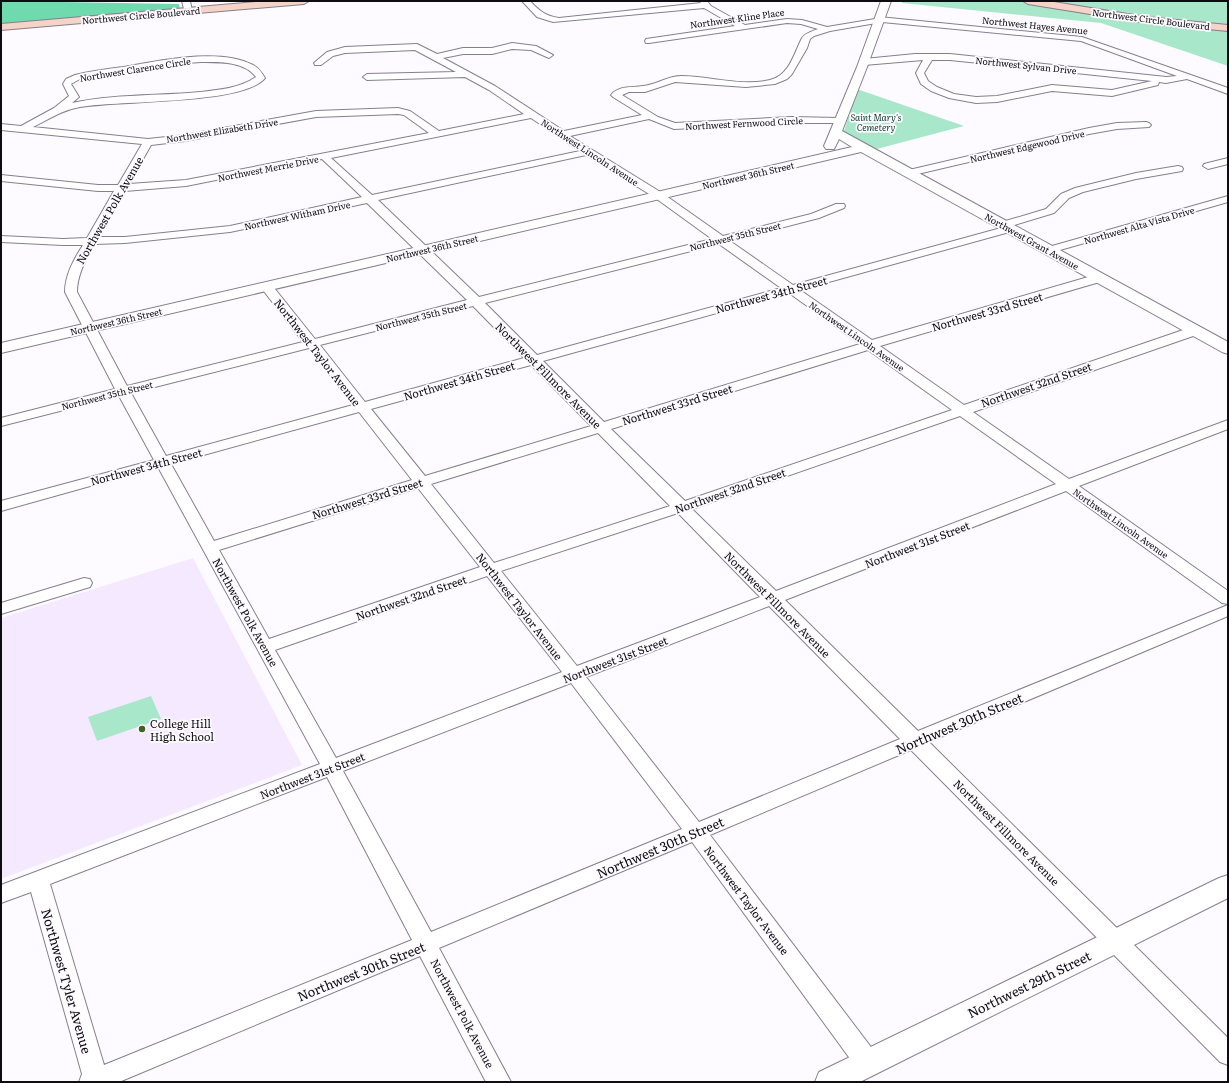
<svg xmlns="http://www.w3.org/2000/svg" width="1229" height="1083" font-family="Literata,serif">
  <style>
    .built { fill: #f4e9ff }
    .green { fill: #a9e7cb }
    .forest { fill: #6edaae }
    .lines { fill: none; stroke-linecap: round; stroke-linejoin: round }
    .minor-casing { stroke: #877e8f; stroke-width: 2 }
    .tertiary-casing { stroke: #877e8f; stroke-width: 2 }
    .secondary-casing { stroke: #877e8f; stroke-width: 2 }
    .minor { fill: #fff; fill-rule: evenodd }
    .tertiary { fill: #fff; fill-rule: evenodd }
    .secondary { fill: #f5d3c7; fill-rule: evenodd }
    .poi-dot { fill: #3a6523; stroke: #fdfbff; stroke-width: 1.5 }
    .labels { text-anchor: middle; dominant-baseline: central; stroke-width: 3.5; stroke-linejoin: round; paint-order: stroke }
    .far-street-label { font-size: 9px; fill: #0e0b11; stroke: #fdfbff }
    .far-park-label { font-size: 9px; font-style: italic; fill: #124130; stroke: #fdfbff }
    .street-label { font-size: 11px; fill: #0e0b11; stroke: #fdfbff }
    .poi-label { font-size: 11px; fill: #0e0b11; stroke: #fdfbff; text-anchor: start }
    .near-street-label { font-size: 13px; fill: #0e0b11; stroke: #fdfbff }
  </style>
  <rect width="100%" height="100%" fill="#fdfbff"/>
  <!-- built -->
  <path class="built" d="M193,558L302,765L1,879V618Z"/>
  <!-- green -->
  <path class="green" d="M903,1H1228V66L1101,23L902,3Z
    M857,89L964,126L873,150L843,134Z
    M151,696L161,719L97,741L88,717Z"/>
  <!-- forest -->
  <path class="forest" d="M1,1L179,4L180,9L1,24Z"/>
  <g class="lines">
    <!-- minor casing -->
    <g class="minor-casing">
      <path id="minor" d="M182,1H190L192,11L191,13H185Z
        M522,1H530C539,11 546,16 559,18L701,3L699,1H707L711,6L745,25L787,19L802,20L827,27L875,19L879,17L1082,37L1228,88V94L1187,79L1166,83L1159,82L1158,85L1112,96L1052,91L997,102L976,103L949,98L931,91L921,84L916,73L923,60L864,65L860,62L864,59L915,54H950L1166,77L1177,76L1081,41L882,22L830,31L814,36L810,39L807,48L792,74L787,79L775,84L746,87L675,82L645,92H629L622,95L658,117L675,123L791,117L839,118L842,119L844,121L842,123H791L674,129L649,119L570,136L662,193L723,236L811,214L836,204H844L845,206L844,208L819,218L730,241L793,285L1001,228L997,225L999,223L1046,209L1061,194L1075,188L1136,173L1178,166L1182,167L1183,169L1182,171L1136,179L1083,192L1069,198L1054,213L1011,226L1015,229L1013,231L800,290L872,340L1095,275H1103L1105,278L1103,281L880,346L964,405L1189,328H1199L1200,331L1199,334L973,412L1069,479L1228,420V429L1079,486L1228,591V604L1222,603L1066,491L785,600L918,731L1228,605V616L929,742L1228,1038V1065L1220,1062L911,750L710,835L877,1055L880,1063L877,1071L868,1074L859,1071L692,842L439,948L511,1082H486L420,956L119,1082H79L82,1074L31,892L1,903V885L320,764L158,467L1,511V501L154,460L119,396L1,426V418L115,389L65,292C65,275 74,259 83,245H63L1,242V236L63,239L87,238L114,191H98L1,181V175L98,185H118L142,144L1,130V124L21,126L54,108L69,96L63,84L66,79L75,75C91,71 107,69 123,67C158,61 220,47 253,65C259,68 262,73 265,78C243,105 118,100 80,107C62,110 49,119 33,127L148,139L185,135L316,111L398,108L410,111L439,131L524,114L489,90L465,77L367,80L363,77L367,74L456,72L415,50L345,53L333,56L321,65H315L314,63L327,52L345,47L417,44L437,54L463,48H492L512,43L536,46L553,55L549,58L531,50L512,49L492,54H463L443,58L495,86L564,131L642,115L613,97L611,95C619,85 632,88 643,86C656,85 667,76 681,76C710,76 742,87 770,80C790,75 794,53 802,38C805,33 813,31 818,29L801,24L787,23L649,43H646L645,41L646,39L735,26L704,8L553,22L537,17ZM932,60H950L1152,81L1112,90L1052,85L997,96L976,97L954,94L937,87L928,81L924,73ZM201,62C219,62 244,61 256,77C240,88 219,90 200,92C158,96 113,94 72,103L79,97L71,84L80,79L172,64ZM398,114L404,115L429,133L186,180L129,184L151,145L185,141L316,117ZM531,118L580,151L372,195L331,158ZM586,155L654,197L712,239L479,297L378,200ZM322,159L362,197L230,226L125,237H98L125,191L186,186ZM367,203L467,300L315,339L271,284H263L261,287L263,290L303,342L127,386L77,292C77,275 86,259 94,244L125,243L230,232ZM719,244L781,288L537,355L485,303ZM789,293L860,344L604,422L543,361ZM473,306L524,358L365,402L320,345ZM309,348L353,405L166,456L131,393ZM868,350L952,410L685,501L611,429ZM531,365L591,426L425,476L371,409ZM359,412L412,480L214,541L171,464ZM960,416L1056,484L776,591L692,509ZM598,433L670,506L494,563L431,484ZM418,488L480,567L269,639L219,550ZM678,513L760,597L577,666L501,571ZM487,576L562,672L336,758L275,650ZM769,606L900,739L699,822L586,677ZM571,683L682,829L431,932L343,771ZM327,777L412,940L104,1065L50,884Z
        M1146,122L1149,123L1151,125L1149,127L1117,129L1089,134L909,176L904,173L909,170L1089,128L1117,123Z
        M1228,158V164L1208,169L1203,166L1204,164Z
        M1228,196V202L1053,252H1045L1043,250L1045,248Z
        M84,578L90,579L92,583L90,587L1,614V603Z"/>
    </g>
    <!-- tertiary casing -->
    <g class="tertiary-casing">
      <path id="tertiary" d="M881,1H891L867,67L842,131L1228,342V354L1222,352L861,152L1,353V343L852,147L839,139L834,149H826L824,146L857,67Z
        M1228,875V898L860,1082H815L819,1072L1219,878Z"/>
    </g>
    <!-- secondary casing -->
    <g class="secondary-casing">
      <path id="secondary" d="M267,1H309L304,4L1,30V24Z
        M1023,1H1048L1146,17L1228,25V31L1146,23L1028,4Z"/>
    </g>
    <!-- minor -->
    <use href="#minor" class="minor"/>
    <!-- tertiary -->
    <use href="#tertiary" class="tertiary"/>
    <!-- secondary -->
    <use href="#secondary" class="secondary"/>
  </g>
  <!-- markers -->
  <circle class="poi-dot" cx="142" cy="729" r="4"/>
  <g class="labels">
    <!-- far-street labels -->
    <g class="far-street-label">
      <text transform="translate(141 15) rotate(-5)">Northwest Circle Boulevard</text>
      <text transform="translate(737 18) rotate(-8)">Northwest Kline Place</text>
      <text transform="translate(1151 19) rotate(7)">Northwest Circle Boulevard</text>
      <text transform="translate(1035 25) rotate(6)">Northwest Hayes Avenue</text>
      <text transform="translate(1026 65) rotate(6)">Northwest Sylvan Drive</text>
      <text transform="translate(135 69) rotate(-9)">Northwest Clarence Circle</text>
      <text transform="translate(744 123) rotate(-3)">Northwest Fernwood Circle</text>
      <text transform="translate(222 130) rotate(-9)">Northwest Elizabeth Drive</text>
      <text transform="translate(1027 146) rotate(-13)">Northwest Edgewood Drive</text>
      <text transform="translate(590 152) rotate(33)">Northwest Lincoln Avenue</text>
      <text transform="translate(268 168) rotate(-11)">Northwest Merrie Drive</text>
      <text transform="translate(748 175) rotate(-13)">Northwest 36th Street</text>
      <text transform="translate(297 215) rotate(-12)">Northwest Witham Drive</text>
      <text transform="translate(1139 225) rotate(-16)">Northwest Alta Vista Drive</text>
      <text transform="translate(735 236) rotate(-14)">Northwest 35th Street</text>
      <text transform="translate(1032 241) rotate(29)">Northwest Grant Avenue</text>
      <text transform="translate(432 248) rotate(-13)">Northwest 36th Street</text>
      <text transform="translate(421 316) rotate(-14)">Northwest 35th Street</text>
      <text transform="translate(116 321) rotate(-13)">Northwest 36th Street</text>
      <text transform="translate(857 336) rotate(35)">Northwest Lincoln Avenue</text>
      <text transform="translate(107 395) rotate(-14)">Northwest 35th Street</text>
      <text transform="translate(1121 523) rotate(35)">Northwest Lincoln Avenue</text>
    </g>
    <!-- far-park labels -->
    <g class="far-park-label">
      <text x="876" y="117">Saint Mary's<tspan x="876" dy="10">Cemetery</tspan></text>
    </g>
    <!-- street labels -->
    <g class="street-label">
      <text transform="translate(109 210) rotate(-60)">Northwest Polk Avenue</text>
      <text transform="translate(771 294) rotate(-15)">Northwest 34th Street</text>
      <text transform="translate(987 311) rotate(-16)">Northwest 33rd Street</text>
      <text transform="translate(318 352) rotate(52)">Northwest Taylor Avenue</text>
      <text transform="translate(549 375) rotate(45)">Northwest Fillmore Avenue</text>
      <text transform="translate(459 380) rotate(-16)">Northwest 34th Street</text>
      <text transform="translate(1036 384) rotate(-19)">Northwest 32nd Street</text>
      <text transform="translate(677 404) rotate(-17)">Northwest 33rd Street</text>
      <text transform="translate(146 466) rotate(-15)">Northwest 34th Street</text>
      <text transform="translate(730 490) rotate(-19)">Northwest 32nd Street</text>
      <text transform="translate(367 498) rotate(-17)">Northwest 33rd Street</text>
      <text transform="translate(917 544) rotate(-21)">Northwest 31st Street</text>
      <text transform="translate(411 597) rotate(-19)">Northwest 32nd Street</text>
      <text transform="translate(778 604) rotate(45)">Northwest Fillmore Avenue</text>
      <text transform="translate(520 606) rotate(52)">Northwest Taylor Avenue</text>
      <text transform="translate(246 612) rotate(61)">Northwest Polk Avenue</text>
      <text transform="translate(615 659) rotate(-21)">Northwest 31st Street</text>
      <text transform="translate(312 775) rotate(-21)">Northwest 31st Street</text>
      <text transform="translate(1007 832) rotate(45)">Northwest Fillmore Avenue</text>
      <text transform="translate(747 900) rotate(53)">Northwest Taylor Avenue</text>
      <text transform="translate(463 1013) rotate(62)">Northwest Polk Avenue</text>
    </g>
    <!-- poi labels -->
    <g class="poi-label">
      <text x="150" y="723">College Hill<tspan x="150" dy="13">High School</tspan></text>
    </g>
    <!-- near-street labels -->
    <g class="near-street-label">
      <text transform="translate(959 723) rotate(-23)">Northwest 30th Street</text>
      <text transform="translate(660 847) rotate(-23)">Northwest 30th Street</text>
      <text transform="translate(361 971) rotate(-22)">Northwest 30th Street</text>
      <text transform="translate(67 981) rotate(74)">Northwest Tyler Avenue</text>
      <text transform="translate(1029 984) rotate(-26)">Northwest 29th Street</text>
    </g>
  </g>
  <!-- border -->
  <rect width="1229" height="1083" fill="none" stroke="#0e0b11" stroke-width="4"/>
</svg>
